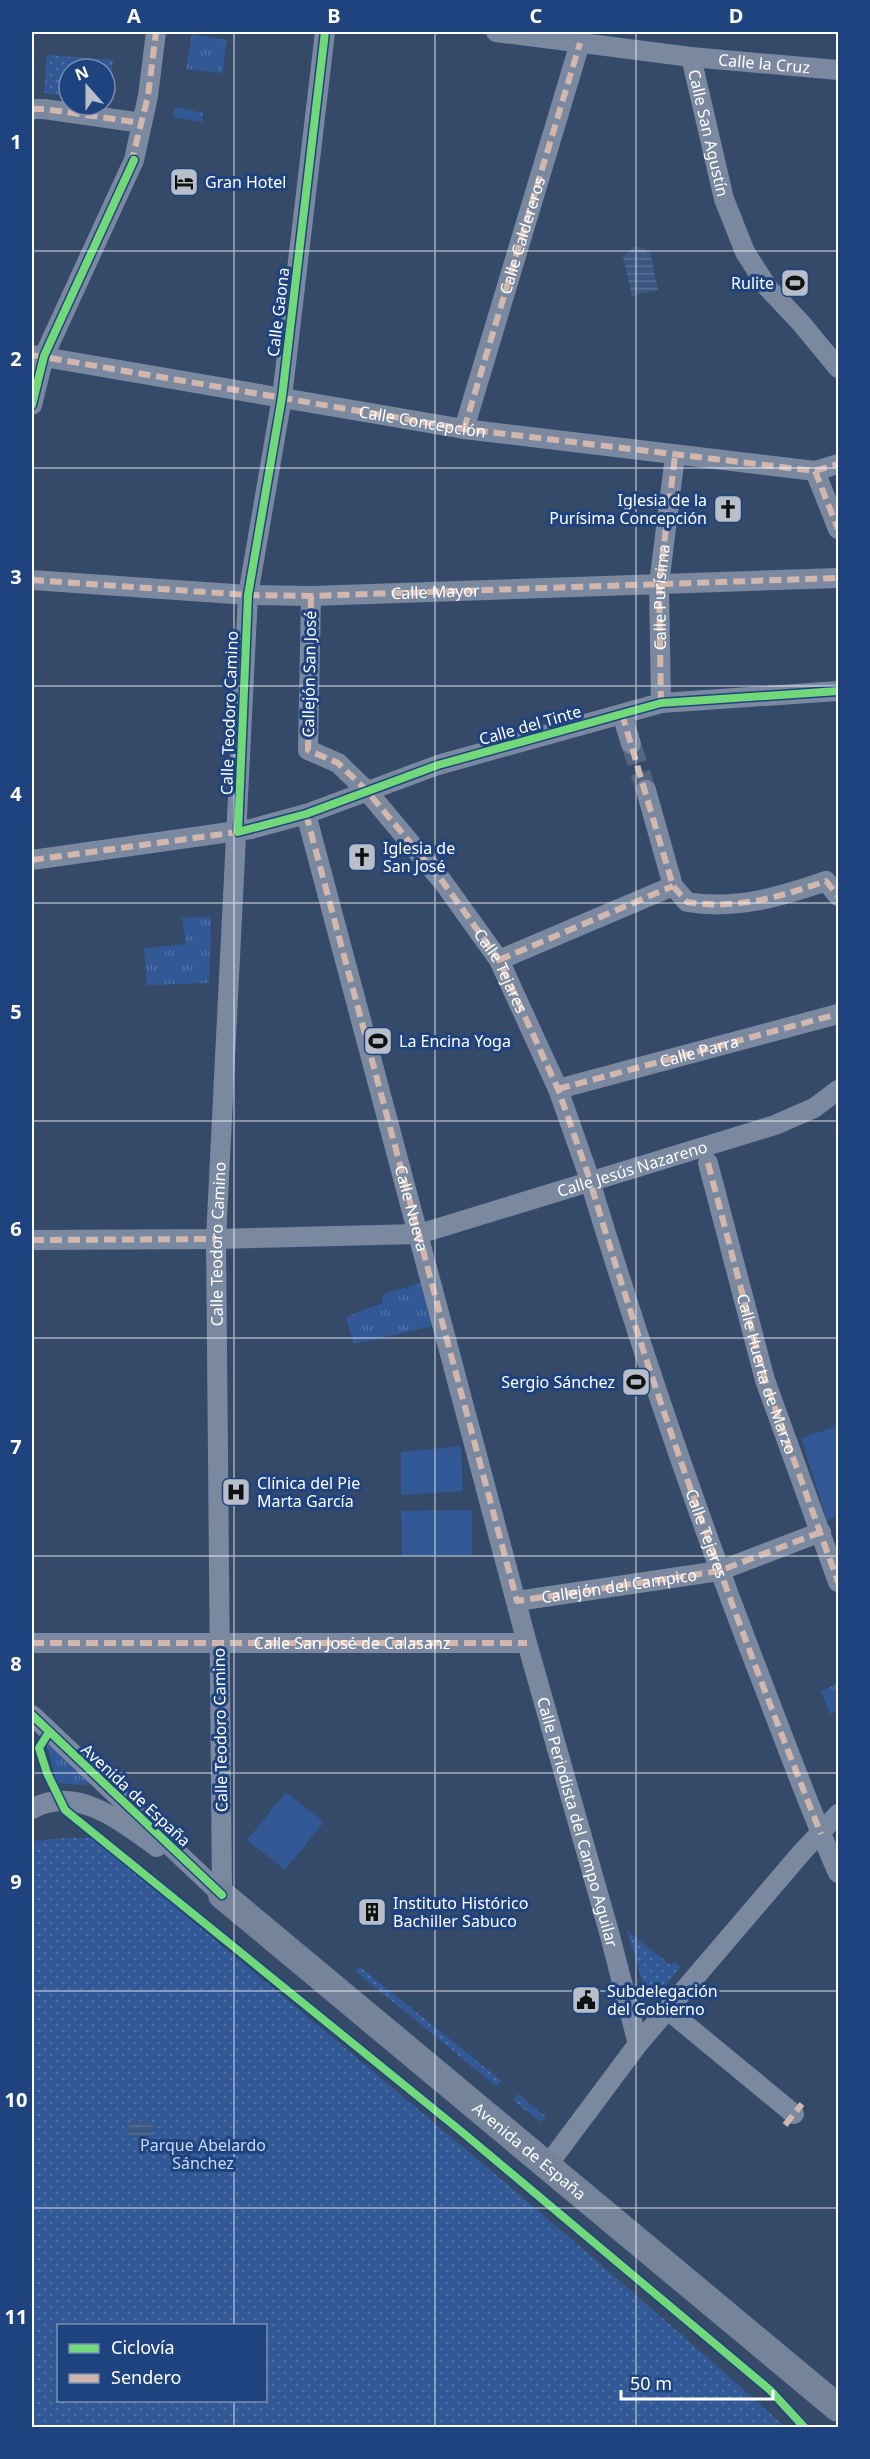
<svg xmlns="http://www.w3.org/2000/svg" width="870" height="2459" font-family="'Noto Sans',sans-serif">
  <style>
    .grass { fill: url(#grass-tufts) }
    .park { fill: url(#park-dots); fill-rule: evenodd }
    .pitch { fill: #325996 }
    .water { fill: url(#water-rules) }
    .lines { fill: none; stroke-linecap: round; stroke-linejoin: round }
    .street-tunnel { stroke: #536480; stroke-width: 20; stroke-dasharray: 20 10; stroke-linecap: butt }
    .street { stroke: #7a89a0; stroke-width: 20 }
    .secondary { stroke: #76849b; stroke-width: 28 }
    .quiet { stroke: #d1b7ad; stroke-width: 6; stroke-dasharray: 12 6; stroke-linecap: butt }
    .cycleway-casing { stroke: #1f437f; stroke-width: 11 }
    .cycleway { stroke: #71d979; stroke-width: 8 }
    .grid { fill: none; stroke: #fff; stroke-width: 1.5; stroke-opacity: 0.55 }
    .labels { text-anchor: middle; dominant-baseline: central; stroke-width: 6; stroke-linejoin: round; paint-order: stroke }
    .street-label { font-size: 16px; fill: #fff; stroke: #1f437f }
    .poi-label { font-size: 16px; fill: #fff; stroke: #1f437f; text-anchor: start }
    .park-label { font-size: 16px; fill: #c7d9f6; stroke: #1f437f }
    .neatline { fill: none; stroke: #fff; stroke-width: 2 }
    .grid-label { font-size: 20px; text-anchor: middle; font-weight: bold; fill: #fff }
  </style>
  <defs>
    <pattern id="grass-tufts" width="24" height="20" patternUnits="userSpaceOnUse" patternTransform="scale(1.5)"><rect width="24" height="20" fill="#325996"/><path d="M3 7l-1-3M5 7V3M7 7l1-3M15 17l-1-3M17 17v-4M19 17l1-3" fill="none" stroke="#5172a6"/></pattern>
    <pattern id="park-dots" width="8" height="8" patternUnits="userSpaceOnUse" patternTransform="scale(1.5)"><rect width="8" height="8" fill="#325996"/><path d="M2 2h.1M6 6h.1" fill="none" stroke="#5172a6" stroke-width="1.8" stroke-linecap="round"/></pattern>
    <pattern id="water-rules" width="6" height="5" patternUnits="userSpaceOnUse" patternTransform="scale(1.5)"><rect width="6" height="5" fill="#3c5782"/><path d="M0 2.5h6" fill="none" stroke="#597095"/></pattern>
  </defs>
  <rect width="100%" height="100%" fill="#354969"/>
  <!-- grass -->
  <path class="grass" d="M192,34L227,40L222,73L186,69Z
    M175,107L203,113L202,122L173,117Z
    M211,917L209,983L147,985L144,948L186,944L182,918Z
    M421,1283L433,1326L354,1344L346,1317L382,1303L383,1294Z
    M838,1683V1711L830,1714L821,1691Z
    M45,1739L87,1777L89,1783L84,1785L57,1783Z"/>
  <!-- park -->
  <path class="park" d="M47,55L113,60L110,95L105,98V69H69V96L44,93Z
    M68,1838H92C326,2032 560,2224 785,2427L32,2428V1841ZM58,2326H266V2400H58Z
    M627,1930L670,1965L674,1962L680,1967L657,1996L651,1999L646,1993Z
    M360,1967L502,2081L496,2086L355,1971Z
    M518,2094L546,2117L541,2122L513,2100Z"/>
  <!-- pitch -->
  <path class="pitch" d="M838,1426V1516L827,1520L801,1438Z
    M461,1446L463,1491L401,1495V1452Z
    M472,1510V1555L402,1556L401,1511Z
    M286,1792L324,1822L285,1870L247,1840Z"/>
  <!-- water -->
  <path class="water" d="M635,246L642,247L647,252L650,251L658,290L632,296L623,257Z
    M131,2119L154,2124L150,2140L127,2135Z"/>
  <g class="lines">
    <!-- street-tunnel -->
    <path class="street-tunnel" d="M631,744L646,790"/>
    <!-- street -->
    <g class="street">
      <path id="s1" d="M496,32L691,57L838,70"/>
      <path id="s2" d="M691,57L724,199L745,252L768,288L801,323L838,368"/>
      <path d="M32,109H44L142,123"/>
      <path id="s3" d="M32,355L464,429L815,471L838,464"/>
      <path d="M32,405L44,356L134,160L148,96L156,32"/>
      <path id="s4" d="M464,429L580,43"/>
      <path d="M815,471L838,529"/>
      <path id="s5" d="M32,580L248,595L311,596L838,578"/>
      <path id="s6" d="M311,596L308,750L338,763L367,791L443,882L499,960L558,1089L589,1177"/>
      <path d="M661,703L659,584L675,456"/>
      <path d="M622,714L631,744"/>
      <path d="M646,790L673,886L687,902C736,910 780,897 826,881L838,896"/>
      <path id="s7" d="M306,814L527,1643L609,1932L638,2044"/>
      <path d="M32,860L251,829L306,814L438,765L661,703L838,691"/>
      <path d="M499,960L673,886"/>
      <path d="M558,1089L838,1014"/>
      <path d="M708,1163L765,1380L838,1582"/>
      <path d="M592,1188C642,1352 697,1514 759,1674C785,1741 809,1808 838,1873"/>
      <path id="s8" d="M32,1240L216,1239L419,1234L775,1125L814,1108L838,1090"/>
      <path d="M517,1601L719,1571L821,1532"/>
      <path d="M32,1643H527"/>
      <path d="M32,1715L222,1895"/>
      <path d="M32,1809C76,1784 122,1822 157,1847"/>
      <path id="s9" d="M222,1895L216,1239L248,595L282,397L325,32"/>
      <path d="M669,2011L794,2114"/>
      <path d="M547,2166L638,2044L803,1851L838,1814"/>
    </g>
    <!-- secondary -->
    <path class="secondary" id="s10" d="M222,1895L838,2408"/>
    <!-- quiet -->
    <g class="quiet">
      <path d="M32,109H44L142,123"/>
      <path d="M131,164L148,96L156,32"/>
      <path d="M32,355L464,429L815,471L838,464"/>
      <path d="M464,429L580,43"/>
      <path d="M815,471L838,529"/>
      <path d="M32,580L248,595L311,596L838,578"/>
      <path d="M311,596L308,750L338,763L367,791L443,882L499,960L558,1089L589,1177"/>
      <path id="s11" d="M661,703L659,584L675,456"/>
      <path d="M622,714L673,886L687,902C736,910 780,897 826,881L838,896"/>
      <path id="s12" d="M306,814L517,1601L719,1571L821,1532"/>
      <path d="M32,860L238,832V827"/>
      <path d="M499,960L673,886"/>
      <path id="s13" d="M558,1089L838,1014"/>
      <path id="s14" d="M708,1163L765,1380L838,1582"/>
      <path id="s15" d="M592,1188C658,1407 736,1622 821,1834"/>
      <path d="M32,1240L216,1239"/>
      <path id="s16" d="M32,1643H527"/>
      <path d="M785,2125L802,2104"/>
    </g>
    <!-- cycleway casing -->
    <g class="cycleway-casing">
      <path id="cycleway" d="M325,32L282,397L248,595L238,832L306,814L438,765L661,703L838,691
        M32,405L44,356L134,160
        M32,1715L222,1895
        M49,1732L39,1748L47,1773L65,1810L462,2132L770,2390L805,2428"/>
    </g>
    <!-- cycleway -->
    <use href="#cycleway" class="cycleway"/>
  </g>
  <!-- grid -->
  <path class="grid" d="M234,32V2326M435,32V2428M636,32V2428M32,251H838M32,468H838M32,686H838M32,903H838M32,1121H838M32,1338H838M32,1556H838M32,1773H838M32,1991H838M32,2208H838M234,2400V2428"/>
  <!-- icons -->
  <defs>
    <g id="hotel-square" transform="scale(1.5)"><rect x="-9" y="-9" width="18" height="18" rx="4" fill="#b8bfca" stroke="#1f437f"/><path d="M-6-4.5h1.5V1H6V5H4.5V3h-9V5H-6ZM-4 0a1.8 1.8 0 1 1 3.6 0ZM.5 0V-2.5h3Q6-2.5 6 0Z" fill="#111"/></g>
    <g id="stadium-square" transform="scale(1.5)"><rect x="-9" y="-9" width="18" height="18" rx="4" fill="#b8bfca" stroke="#1f437f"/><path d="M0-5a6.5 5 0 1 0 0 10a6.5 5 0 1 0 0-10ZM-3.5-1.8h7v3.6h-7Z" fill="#111"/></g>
    <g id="church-square" transform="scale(1.5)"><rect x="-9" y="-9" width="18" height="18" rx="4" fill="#b8bfca" stroke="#1f437f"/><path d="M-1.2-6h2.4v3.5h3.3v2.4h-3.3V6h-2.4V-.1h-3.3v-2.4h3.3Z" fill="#111"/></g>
    <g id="hospital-square" transform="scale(1.5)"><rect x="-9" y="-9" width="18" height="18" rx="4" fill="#b8bfca" stroke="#1f437f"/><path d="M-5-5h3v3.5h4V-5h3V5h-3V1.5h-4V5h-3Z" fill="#111"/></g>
    <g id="building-square" transform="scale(1.5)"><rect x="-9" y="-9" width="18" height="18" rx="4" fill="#b8bfca" stroke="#1f437f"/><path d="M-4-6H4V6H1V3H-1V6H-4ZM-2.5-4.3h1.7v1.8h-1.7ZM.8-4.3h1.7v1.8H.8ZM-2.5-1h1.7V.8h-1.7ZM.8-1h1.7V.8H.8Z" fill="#111"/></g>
    <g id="civic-square" transform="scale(1.5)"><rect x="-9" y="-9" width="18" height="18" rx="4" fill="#b8bfca" stroke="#1f437f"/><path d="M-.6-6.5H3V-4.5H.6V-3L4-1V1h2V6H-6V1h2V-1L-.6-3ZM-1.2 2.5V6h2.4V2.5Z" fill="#111"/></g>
  </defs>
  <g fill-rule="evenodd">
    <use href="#hotel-square" x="184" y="182"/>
    <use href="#stadium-square" x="795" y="283"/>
    <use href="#church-square" x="728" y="509"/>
    <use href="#church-square" x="362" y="857"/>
    <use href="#stadium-square" x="378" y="1041"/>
    <use href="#stadium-square" x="636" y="1382"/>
    <use href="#hospital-square" x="236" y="1492"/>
    <use href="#building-square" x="372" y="1912"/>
    <use href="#civic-square" x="586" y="2000"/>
  </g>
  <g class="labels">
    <!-- street labels -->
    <g class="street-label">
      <text stroke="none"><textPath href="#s1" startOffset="270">Calle la Cruz</textPath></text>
      <text stroke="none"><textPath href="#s2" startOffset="78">Calle San Agustín</textPath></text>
      <text stroke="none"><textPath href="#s4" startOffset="202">Calle Caldereros</textPath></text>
      <text transform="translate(278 312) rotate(-83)">Calle Gaona</text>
      <text stroke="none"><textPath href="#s3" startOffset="396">Calle Concepción</textPath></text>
      <text stroke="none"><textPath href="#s5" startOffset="404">Calle Mayor</textPath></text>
      <text stroke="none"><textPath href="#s11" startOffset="106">Calle Purísima</textPath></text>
      <text transform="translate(309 674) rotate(-89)">Callejón San José</text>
      <text transform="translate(229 713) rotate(-88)">Calle Teodoro Camino</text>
      <text transform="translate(530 725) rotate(-16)">Calle del Tinte</text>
      <text stroke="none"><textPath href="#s6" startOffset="452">Calle Tejares</textPath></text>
      <text stroke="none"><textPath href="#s13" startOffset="146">Calle Parra</textPath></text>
      <text stroke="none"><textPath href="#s8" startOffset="610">Calle Jesús Nazareno</textPath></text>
      <text stroke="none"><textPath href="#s12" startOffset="408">Calle Nueva</textPath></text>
      <text stroke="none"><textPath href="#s9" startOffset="651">Calle Teodoro Camino</textPath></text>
      <text stroke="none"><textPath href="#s14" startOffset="219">Calle Huerta de Marzo</textPath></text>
      <text stroke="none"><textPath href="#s15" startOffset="364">Calle Tejares</textPath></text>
      <text stroke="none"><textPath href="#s12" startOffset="918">Callejón del Campico</textPath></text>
      <text stroke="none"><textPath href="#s16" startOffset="320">Calle San José de Calasanz</textPath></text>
      <text transform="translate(220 1730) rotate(-91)">Calle Teodoro Camino</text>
      <text transform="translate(136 1795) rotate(43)">Avenida de España</text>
      <text stroke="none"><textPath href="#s7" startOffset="1044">Calle Periodista del Campo Aguilar</textPath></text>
      <text stroke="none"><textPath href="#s10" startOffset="400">Avenida de España</textPath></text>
    </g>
    <!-- poi labels -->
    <g class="poi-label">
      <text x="205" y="182">Gran Hotel</text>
      <text x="774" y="283" text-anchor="end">Rulite</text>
      <text x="707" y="500" text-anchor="end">Iglesia de la<tspan x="707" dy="18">Purísima Concepción</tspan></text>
      <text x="383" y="848">Iglesia de<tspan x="383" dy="18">San José</tspan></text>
      <text x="399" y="1041">La Encina Yoga</text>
      <text x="615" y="1382" text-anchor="end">Sergio Sánchez</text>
      <text x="257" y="1483">Clínica del Pie<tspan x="257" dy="18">Marta García</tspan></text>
      <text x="393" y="1903">Instituto Histórico<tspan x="393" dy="18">Bachiller Sabuco</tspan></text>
      <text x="607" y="1991">Subdelegación<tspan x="607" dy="18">del Gobierno</tspan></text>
    </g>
    <!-- park labels -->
    <g class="park-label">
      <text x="203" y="2145">Parque Abelardo<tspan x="203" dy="18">Sánchez</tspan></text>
    </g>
  </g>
  <!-- border -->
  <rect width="870" height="2459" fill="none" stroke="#1f437f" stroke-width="66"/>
  <!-- legend -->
  <rect x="57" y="2324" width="210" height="78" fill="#1f437f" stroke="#798eb2" stroke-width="1.5"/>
  <rect x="69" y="2344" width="30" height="9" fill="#71d979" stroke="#798eb2" stroke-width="1.5"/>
  <text x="111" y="2354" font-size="18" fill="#ffffff">Ciclovía</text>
  <rect x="69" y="2374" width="30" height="9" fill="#d1b7ad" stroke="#798eb2" stroke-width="1.5"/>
  <text x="111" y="2384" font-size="18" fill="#ffffff">Sendero</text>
  <!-- north arrow -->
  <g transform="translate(87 87) rotate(339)"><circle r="28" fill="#1f437f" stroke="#798eb2" stroke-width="1.5"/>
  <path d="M0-4.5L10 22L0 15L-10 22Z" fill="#b8bfca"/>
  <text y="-9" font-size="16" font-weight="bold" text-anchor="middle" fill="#ffffff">N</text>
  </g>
  <!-- scale -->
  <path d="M621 2390v9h152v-9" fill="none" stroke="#ffffff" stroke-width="3"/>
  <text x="630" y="2390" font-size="18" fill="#ffffff" stroke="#1f437f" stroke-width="4.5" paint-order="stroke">50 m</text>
  <rect x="33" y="33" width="804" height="2393" class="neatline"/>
  <g class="grid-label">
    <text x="134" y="23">A</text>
    <text x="334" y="23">B</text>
    <text x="536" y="23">C</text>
    <text x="736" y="23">D</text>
    <text x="16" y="149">1</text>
    <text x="16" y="366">2</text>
    <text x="16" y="584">3</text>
    <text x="16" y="801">4</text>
    <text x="16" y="1019">5</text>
    <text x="16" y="1236">6</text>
    <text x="16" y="1454">7</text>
    <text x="16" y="1671">8</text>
    <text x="16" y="1889">9</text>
    <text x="16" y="2107">10</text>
    <text x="16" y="2324">11</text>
  </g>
</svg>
